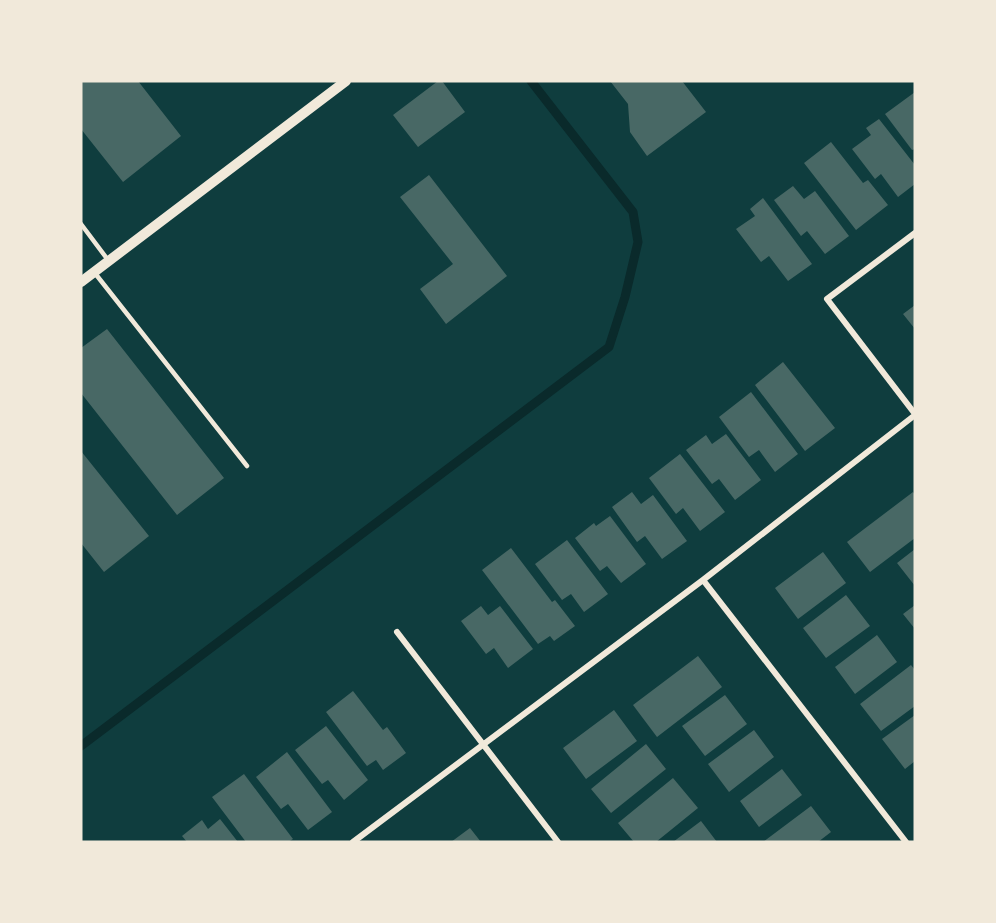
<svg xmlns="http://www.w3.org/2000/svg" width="996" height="923" font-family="Georgia,serif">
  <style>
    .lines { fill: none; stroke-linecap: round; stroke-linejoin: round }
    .stream { stroke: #0a2a2b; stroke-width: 9 }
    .building { fill: #486865 }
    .service { stroke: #f1e9da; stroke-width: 4.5 }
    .minor { stroke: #f1e9da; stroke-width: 6 }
    .tertiary { stroke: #f1e9da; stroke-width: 10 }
  </style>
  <rect width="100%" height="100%" fill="#0f3d3e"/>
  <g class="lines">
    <!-- stream -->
    <path class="stream" d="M81,746L609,347L625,297L638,242L633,212L531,81"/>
  </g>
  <!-- building -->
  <path class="building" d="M81,81H138L181,136L123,182L81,129Z
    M438,81H442L465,112L418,147L393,115Z
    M610,81H682L706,112L647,156L630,132L628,104Z
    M915,92V149L912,150L885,114Z
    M879,119L915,165V184L898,197L881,174L875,179L852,149L871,135L866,128Z
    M831,142L863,183L868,180L888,205L856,230L804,163Z
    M429,175L507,276L446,324L420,289L453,264L400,197Z
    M793,186L804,199L815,191L849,236L825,254L807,231L801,236L774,200Z
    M763,198L812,264L788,281L769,256L761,262L736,229L755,216L750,209Z
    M915,305V329L903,314Z
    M107,329L224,478L177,515L81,393V348Z
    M783,362L835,428L805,451L755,385Z
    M751,392L798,454L775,472L759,450L749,457L719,417Z
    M726,434L761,480L735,500L719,479L712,484L686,450L706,435L712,444Z
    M81,451L149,536L104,572L81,543Z
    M680,454L725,512L700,531L683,508L676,514L649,478Z
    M632,492L641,504L653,495L687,541L662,559L645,536L637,542L612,507Z
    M913,492L915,495V538L870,572L847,542Z
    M610,516L646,564L621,583L607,566L600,571L575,538L594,523L596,526Z
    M567,540L608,594L584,612L571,594L562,600L535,564Z
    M511,548L552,602L555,600L575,626L554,641L550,636L538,644L482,570Z
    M915,549V586L897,563Z
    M823,552L846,583L798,619L775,588Z
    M846,595L870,626L826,658L803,628Z
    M915,605V629L903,614Z
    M481,606L488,615L500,606L533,649L508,668L494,648L486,654L461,621Z
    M877,635L897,662L855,694L835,667Z
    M698,656L722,687L657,737L633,705Z
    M911,665L915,670V706L881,731L860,704Z
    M353,691L383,730L387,727L406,753L383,770L376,760L367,766L326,712Z
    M725,695L747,724L705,756L682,726Z
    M614,710L637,741L586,779L563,748Z
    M915,715V761L905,769L882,739Z
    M326,726L368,780L344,800L328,780L322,784L295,750Z
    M754,730L774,757L729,792L708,764Z
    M646,744L666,769L611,813L591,789Z
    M287,752L332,812L308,830L288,804L281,809L256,777Z
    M782,769L802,795L759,827L740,801Z
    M244,774L293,839L288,842H246L212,797Z
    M673,778L698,808L656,842H634L618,823Z
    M811,806L831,832L818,842H763Z
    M220,819L238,842H187L182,836L202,820L208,829Z
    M701,821L717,842H673Z
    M470,828L481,842H451Z"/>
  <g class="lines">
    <!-- service -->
    <path class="service" d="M81,224L108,260
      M94,272L247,466"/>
    <!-- minor -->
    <path class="minor" d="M915,233L827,299L915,414
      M703,580L906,842
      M397,632L558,842
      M353,842L703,580L915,415"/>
    <!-- tertiary -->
    <path class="tertiary" d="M81,282L346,81"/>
  </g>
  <!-- border -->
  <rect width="996" height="923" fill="none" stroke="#f1e9da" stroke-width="165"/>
</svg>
